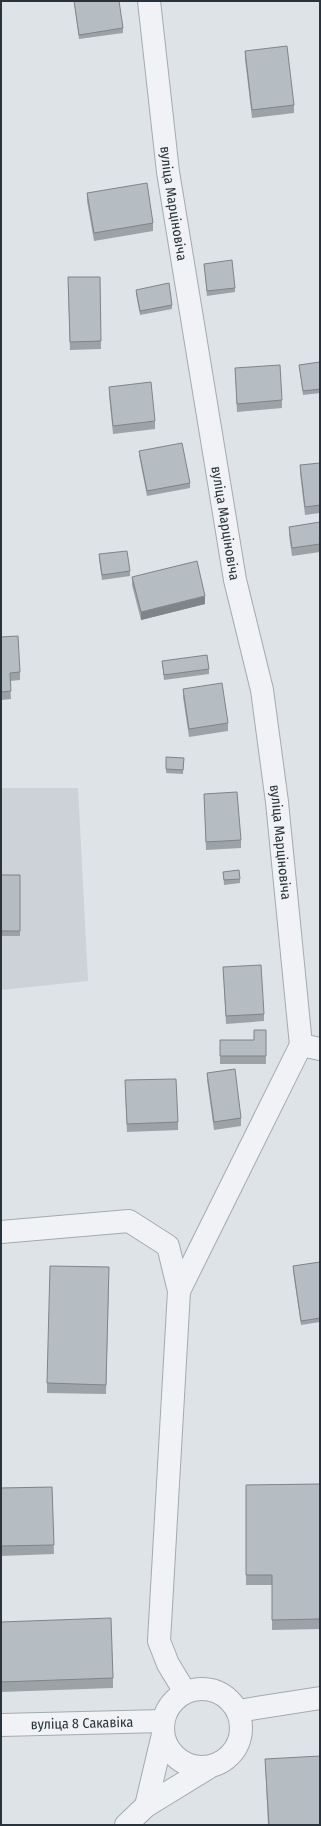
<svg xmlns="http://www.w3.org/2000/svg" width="321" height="1826" font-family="'Fira Sans Condensed',sans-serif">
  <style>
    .built { fill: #ccd2d7 }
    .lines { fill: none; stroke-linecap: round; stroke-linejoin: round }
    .minor-casing { stroke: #a3abaf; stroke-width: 24 }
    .minor { stroke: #f0f2f5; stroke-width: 22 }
    .wall { fill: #9ca3a7 }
    .shaded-wall { fill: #7f8488 }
    .building { fill: #b5bdc2; stroke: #7f8488 }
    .labels { text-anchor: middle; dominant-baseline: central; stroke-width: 4; stroke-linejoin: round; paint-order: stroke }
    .street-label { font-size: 14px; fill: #28333b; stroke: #edf1f4 }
  </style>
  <rect width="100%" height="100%" fill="#dde3e6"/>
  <!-- built -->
  <path class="built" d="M1,788H78L88,981L1,990Z"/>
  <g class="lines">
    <!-- minor casing -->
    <g class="minor-casing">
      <g id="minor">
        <path id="s1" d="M149,1L168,172L235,580L262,690L277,802L301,1045"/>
        <path d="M301,1045L320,1049"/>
        <path d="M1,1232L129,1221L168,1246L179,1291"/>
        <circle cx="202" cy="1728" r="39"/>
        <path d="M185,1692L168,1664L159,1641L179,1291L301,1045"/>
        <path d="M238,1711L320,1698"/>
        <path id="s2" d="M1,1725L163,1721"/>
        <path d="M146,1806L163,1734"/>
        <path d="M126,1825L146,1806L208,1768"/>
      </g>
    </g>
    <!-- minor -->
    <use href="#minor" class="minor"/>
  </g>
  <!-- wall -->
  <path class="wall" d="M74,1L123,28V33L79,39Z
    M245,51L294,105V113L252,118L245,59Z
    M87,193L153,223V231L94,241L87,201Z
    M204,264L235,288V292L207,296Z
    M100,277L101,349L70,350L68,285Z
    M136,290L172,305V309L140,315L136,294Z
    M320,362V393L303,395L299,365Z
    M235,368L282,400V408L237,412Z
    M109,387L155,421V429L113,434L109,395Z
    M139,451L190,483V488L147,496L139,455Z
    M320,463V513L305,515L300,473V465Z
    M320,522V552L292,556L289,535V527Z
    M99,554L130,571V576L102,580L99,559Z
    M132,577L205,604L141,620L132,585Z
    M1,637L20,672V680L10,681L11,699L1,700Z
    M162,661L209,669V674L164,680Z
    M319,680H320V695L319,688Z
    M183,689L228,723V731L189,737L183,697Z
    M166,757L184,758L183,774L166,773Z
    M204,794L241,840V848L206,850Z
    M223,872L240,879V883L224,885Z
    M1,875H20V936H1Z
    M223,967L264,1014V1021L226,1024Z
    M254,1030H266V1064H220V1040H254Z
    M207,1073L241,1118V1126L214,1130L207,1080Z
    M125,1088L178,1122V1130L127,1132Z
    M320,1262V1322L301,1325L293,1271V1266Z
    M109,1277L106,1394L47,1393V1383Z
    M320,1484V1629L272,1630V1585H246V1485Z
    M52,1487L54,1554L1,1556V1488Z
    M1,1622L113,1678V1688L1,1692Z
    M265,1759L320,1825H268Z"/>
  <!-- shaded-wall -->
  <path class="shaded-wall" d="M205,596V604L141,620V612Z"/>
  <!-- building -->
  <path class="building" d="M74,1H119L123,28L79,35Z
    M287,46L294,105L252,110L245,51Z
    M147,183L153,223L94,233L87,193Z
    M232,260L235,288L207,291L204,264Z
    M68,277H100L101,341L70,342Z
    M169,283L172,305L140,311L136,290Z
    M320,362V389L303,391L299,365Z
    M280,365L282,400L237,404L235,368Z
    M151,382L155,421L113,426L109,387Z
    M182,443L190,483L147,491L139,451Z
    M320,463V505L305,507L300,465Z
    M320,522V544L292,548L289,527Z
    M127,551L130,571L102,575L99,554Z
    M197,561L205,596L141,612L132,577Z
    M18,636L20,672L10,673L11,691L1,692V637Z
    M207,655L209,669L164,675L162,661Z
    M222,683L228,723L189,729L183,689Z
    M166,757L184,758L183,770L166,769Z
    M237,792L241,840L206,842L204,794Z
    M239,870L240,879L224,880L223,872Z
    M1,875H20V931H1Z
    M261,965L264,1014L226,1016L223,967Z
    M254,1030H266V1056H220V1040H254Z
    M235,1069L241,1118L214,1122L207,1073Z
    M176,1079L178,1122L127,1124L125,1080Z
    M320,1262V1318L301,1321L293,1266Z
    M50,1266L109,1267L106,1385L47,1383Z
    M320,1484V1619L272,1620V1575H246V1485Z
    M52,1487L54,1545L1,1546V1488Z
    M111,1618L113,1678L1,1682V1622Z
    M320,1756V1825H269L265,1759Z"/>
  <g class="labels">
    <!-- street labels -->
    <g class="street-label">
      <text stroke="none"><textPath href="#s1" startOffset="204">вуліца Марціновіча</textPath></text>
      <text stroke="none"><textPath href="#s1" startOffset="528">вуліца Марціновіча</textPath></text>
      <text stroke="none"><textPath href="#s1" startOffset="852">вуліца Марціновіча</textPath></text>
      <text stroke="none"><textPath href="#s2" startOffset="81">вуліца 8 Сакавіка</textPath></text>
    </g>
  </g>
  <!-- border -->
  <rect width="321" height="1826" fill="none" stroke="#28333b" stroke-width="4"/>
</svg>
